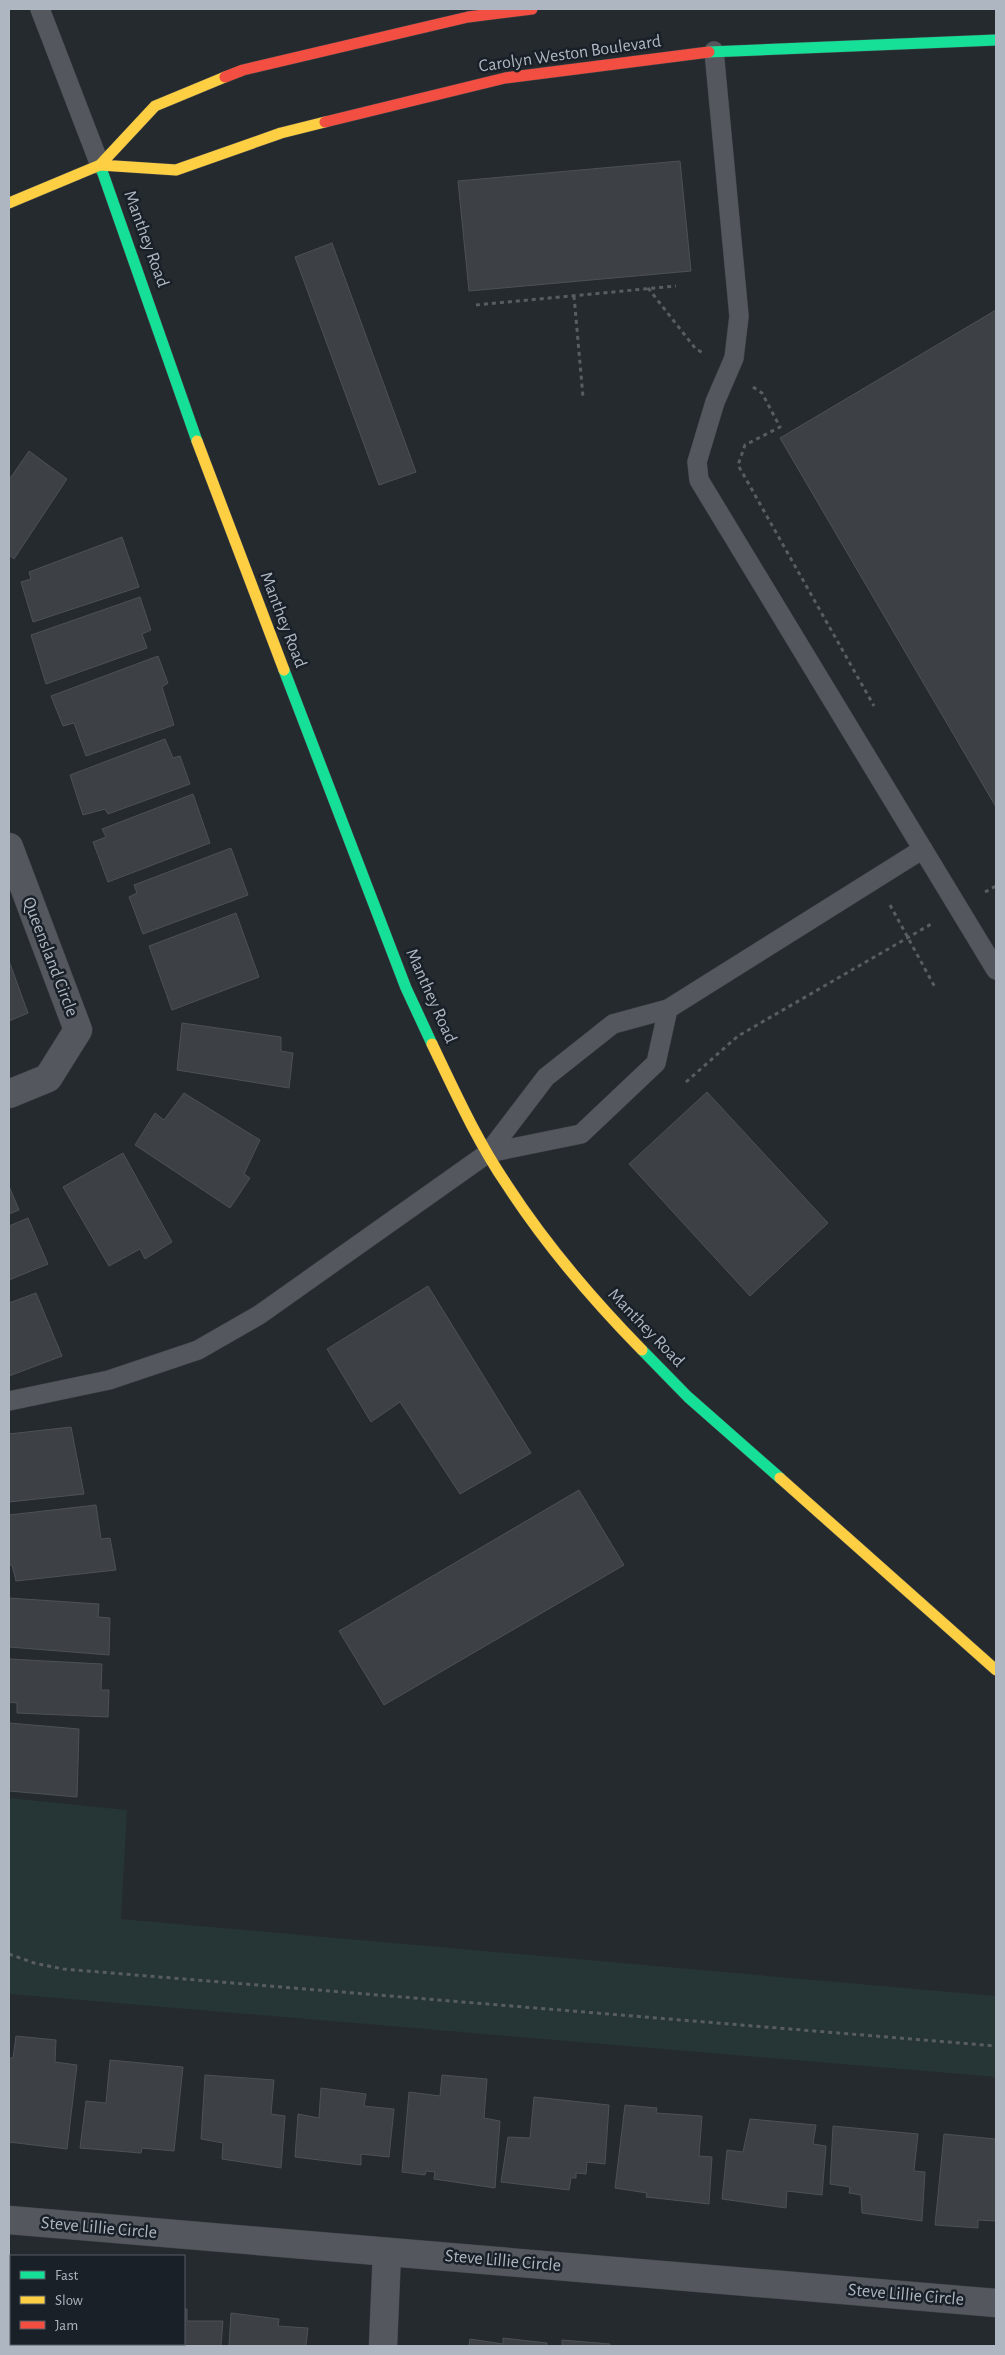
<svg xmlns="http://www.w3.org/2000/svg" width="1005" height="2355" font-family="'Alegreya Sans',sans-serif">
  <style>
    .green { fill: #263535 }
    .building { fill: #3d4146; stroke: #4d5157 }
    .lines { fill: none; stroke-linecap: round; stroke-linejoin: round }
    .lane-casing { stroke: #42464a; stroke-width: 20 }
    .street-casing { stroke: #42464a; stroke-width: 29 }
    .fast-casing { stroke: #42464a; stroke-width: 12 }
    .slow-casing { stroke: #42464a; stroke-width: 12 }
    .jam-casing { stroke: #42464a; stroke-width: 12 }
    .path { stroke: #585d62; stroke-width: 3; stroke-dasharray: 4 4; stroke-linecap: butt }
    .lane { stroke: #54585e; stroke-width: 19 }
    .street { stroke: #54585e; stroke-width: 28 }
    .fast { stroke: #16e098; stroke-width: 11 }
    .slow { stroke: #ffcf43; stroke-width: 11 }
    .jam { stroke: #f24e42; stroke-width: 11 }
    .labels { text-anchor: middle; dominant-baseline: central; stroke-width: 5; stroke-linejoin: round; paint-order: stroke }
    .street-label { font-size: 18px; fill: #aeb6c1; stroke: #1a2028 }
  </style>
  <rect width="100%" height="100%" fill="#252a2f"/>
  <!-- green -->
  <path class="green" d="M9,1798L127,1810L121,1919L996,1996V2077L9,1994Z"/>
  <!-- building -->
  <path class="building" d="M680,161L691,271L469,291L458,181Z
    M332,243L416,472L379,485L295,257Z
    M996,310V807L780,438Z
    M29,451L67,479L14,559L9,555V480Z
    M122,537L139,587L33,622L21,582L31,579L29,572Z
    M140,597L151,630L142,634L147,648L46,684L31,635Z
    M158,656L168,683L162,687L174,725L86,756L74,723L63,726L51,696Z
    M165,739L173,758L180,756L190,784L108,814L105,809L83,815L70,775Z
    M193,794L210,843L108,882L93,842L106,837L102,829Z
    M231,848L248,895L143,934L129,897L137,893L134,885Z
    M236,913L259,977L172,1010L149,946Z
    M9,961L28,1013L9,1021Z
    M182,1023L281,1037V1051L293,1053L289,1088L177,1070Z
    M707,1092L828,1223L750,1296L629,1164Z
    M184,1093L260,1140L244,1174L250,1178L230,1208L135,1145L155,1113L164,1120Z
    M123,1153L172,1242L145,1259L140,1249L109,1266L63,1187Z
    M9,1186L19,1210L9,1214Z
    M28,1218L48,1264L9,1280V1226Z
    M428,1286L531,1453L460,1494L400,1402L371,1422L327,1349Z
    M36,1293L62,1356L9,1376V1303Z
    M71,1427L84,1494L9,1502V1434Z
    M579,1490L624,1565L384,1705L339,1631Z
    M96,1505L101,1539L110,1538L116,1570L16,1581L12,1565H9V1515Z
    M9,1598L99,1604L98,1617L110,1618L109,1655L9,1647Z
    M9,1659L102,1664L101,1690H109L108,1717L17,1713V1703L9,1702Z
    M9,1723L79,1729L77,1797L9,1791Z
    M16,2036L56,2040L55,2062L77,2065L67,2149L9,2142V2058H13Z
    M110,2060L183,2067L174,2151L142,2148L141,2153L80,2148L86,2101L106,2103Z
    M205,2075L274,2080L271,2114L285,2116L281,2168L222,2159L223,2143L201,2139Z
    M442,2075L487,2079L484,2118L500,2121L495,2188L434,2179L435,2172L426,2171L425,2175L402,2172L409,2092L440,2096Z
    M321,2088L366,2094L364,2106L394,2109L389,2157L361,2154V2165L295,2157L298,2114L319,2118Z
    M534,2097L609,2105L605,2164L587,2162L586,2174L576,2173V2178H571L569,2190L501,2182L508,2137L530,2138Z
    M625,2105L657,2108L656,2113L702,2116L699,2156L712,2157L709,2204L646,2197L647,2193L615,2188Z
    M750,2119L816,2125L813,2144L826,2146L822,2195L787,2191L786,2208L722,2199L727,2150L743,2152Z
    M833,2126L918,2134L914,2171L925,2172L922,2221L862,2213L861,2195L849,2193L850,2187L830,2184Z
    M944,2134L996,2139V2221L978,2220V2228L935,2225Z
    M9,2305H11V2344H23V2346H9Z
    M184,2309H187V2321H223L221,2346H140V2344H184Z
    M231,2313L279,2319L278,2326L308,2328L306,2346H229Z
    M503,2338L547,2343V2346H469L470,2339L503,2344Z
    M562,2340L610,2344L609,2346H562Z
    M33,2344H112V2346H33Z"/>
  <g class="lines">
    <!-- lane casing -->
    <g class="lane-casing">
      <path id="lane" d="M40,9L100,165
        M714,51L739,316L734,358L715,402L697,462L699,480L996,970
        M488,1153L581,1134L656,1063L668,1009
        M9,1401L109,1380L198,1350L259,1315L488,1153L546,1077L613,1024L668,1009L923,849"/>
    </g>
    <!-- street casing -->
    <g class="street-casing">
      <path id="street" d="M9,847L78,1030L48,1078L9,1094
        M9,2220L996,2303
        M383,2346L387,2252"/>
    </g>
    <!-- fast casing -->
    <g class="fast-casing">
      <path id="fast" d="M709,52L996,40
        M100,165L197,441
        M284,670L406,988L432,1044
        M642,1350L688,1397L780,1478"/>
    </g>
    <!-- slow casing -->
    <g class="slow-casing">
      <path id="slow" d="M100,165L176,170L281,133L325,122
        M9,203L100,165L155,106L225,77
        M197,441L284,670
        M432,1044C455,1092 477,1141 507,1185C546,1245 592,1299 642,1350
        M780,1478L996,1670"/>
    </g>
    <!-- jam casing -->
    <g class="jam-casing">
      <path id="jam" d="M225,77L243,70L468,17L532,9
        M325,122L505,78L709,52"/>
    </g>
    <!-- path -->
    <path class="path" d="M648,288L695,348L704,354
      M574,296L583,397
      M476,305L676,286
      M753,387L762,393L780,427L745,445L738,465L874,706
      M985,892L996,886
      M890,905L936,989
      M686,1082L738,1036L933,923
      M9,1954L34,1963L63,1969L996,2046"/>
    <!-- lane -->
    <use href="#lane" class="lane"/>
    <!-- street -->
    <use href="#street" class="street"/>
    <!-- fast -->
    <use href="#fast" class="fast"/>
    <!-- slow -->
    <use href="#slow" class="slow"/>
    <!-- jam -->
    <use href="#jam" class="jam"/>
  </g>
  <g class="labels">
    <!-- street labels -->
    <g class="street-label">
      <text transform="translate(570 54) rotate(-8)">Carolyn Weston Boulevard</text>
      <text transform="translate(146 239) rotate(70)">Manthey Road</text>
      <text transform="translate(283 620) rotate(69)">Manthey Road</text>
      <text transform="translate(50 957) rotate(69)">Queensland Circle</text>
      <text transform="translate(431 996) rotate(66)">Manthey Road</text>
      <text transform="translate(646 1328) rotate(46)">Manthey Road</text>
      <text transform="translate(99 2228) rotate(5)">Steve Lillie Circle</text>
      <text transform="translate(503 2261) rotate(5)">Steve Lillie Circle</text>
      <text transform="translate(906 2295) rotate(5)">Steve Lillie Circle</text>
    </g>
  </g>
  <!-- border -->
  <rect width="1005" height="2355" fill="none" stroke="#aeb6c1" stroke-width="20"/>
  <!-- legend -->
  <rect x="10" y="2255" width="175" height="90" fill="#1a2028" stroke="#555c65"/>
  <rect x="20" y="2271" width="25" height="8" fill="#16e098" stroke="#555c65"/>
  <text x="55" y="2280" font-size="15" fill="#aeb6c1">Fast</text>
  <rect x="20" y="2296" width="25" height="8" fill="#ffcf43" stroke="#555c65"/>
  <text x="55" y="2305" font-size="15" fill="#aeb6c1">Slow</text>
  <rect x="20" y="2321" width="25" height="8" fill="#f24e42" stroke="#555c65"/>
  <text x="55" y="2330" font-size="15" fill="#aeb6c1">Jam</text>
</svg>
